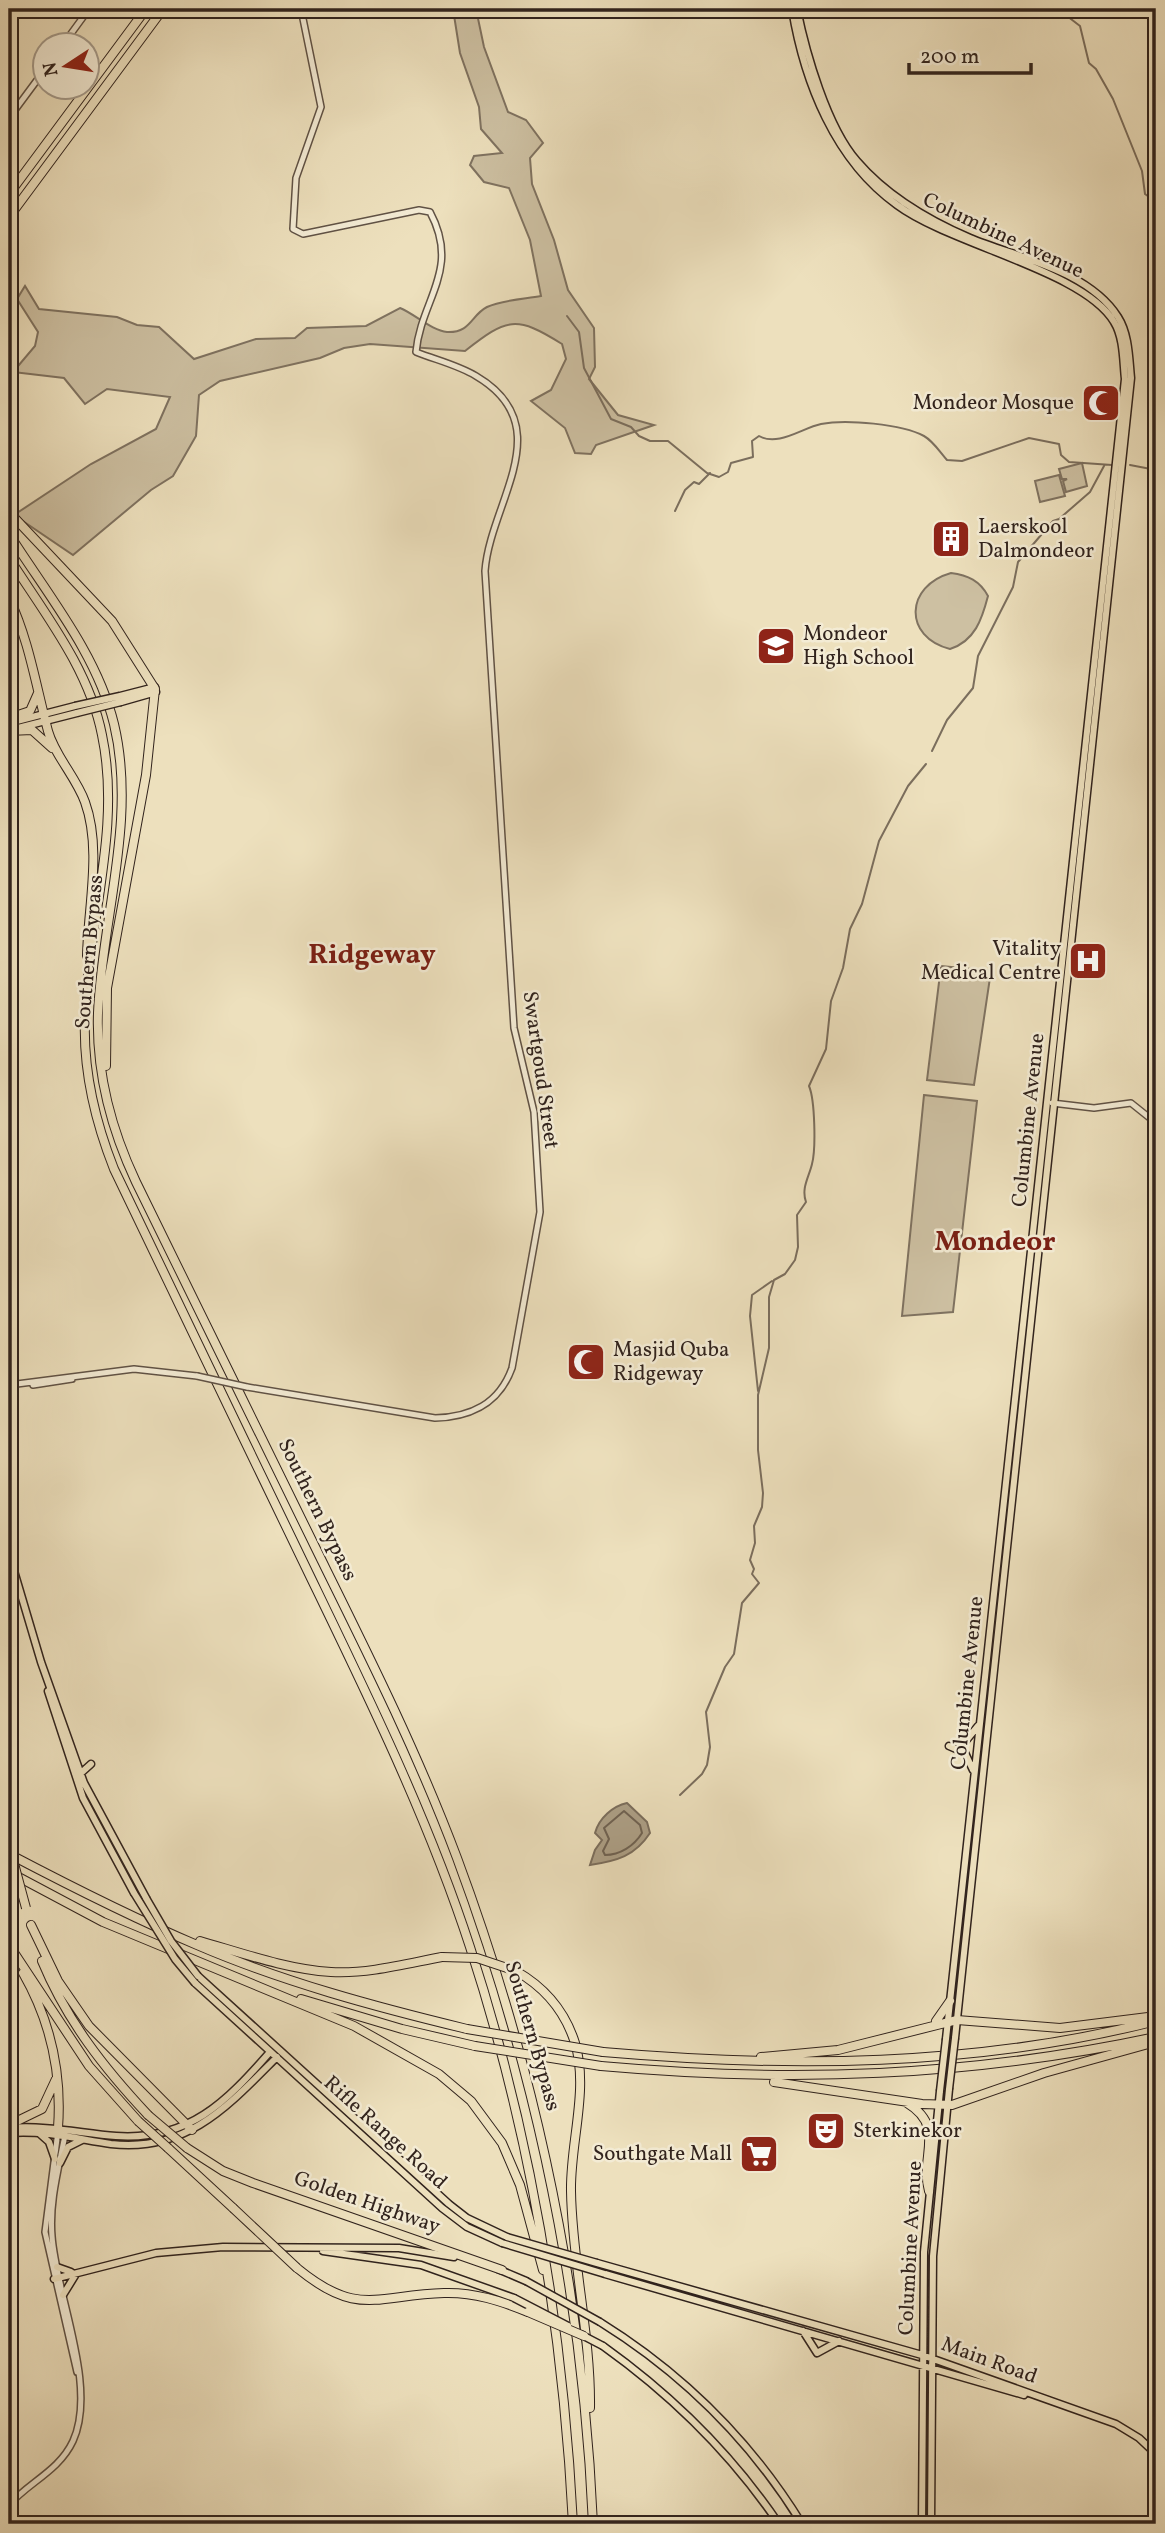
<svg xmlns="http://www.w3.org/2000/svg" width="1165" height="2533" font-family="Vollkorn,serif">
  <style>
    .green { fill: #cdc0a2; stroke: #7f7260; stroke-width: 2 }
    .water { fill: #ada087; stroke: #7b6e5d; stroke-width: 2 }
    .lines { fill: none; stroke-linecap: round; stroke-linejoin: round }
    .shore { stroke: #6f6252; stroke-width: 2 }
    .stream { stroke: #7b6e5d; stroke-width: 2 }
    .minor-casing { stroke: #605245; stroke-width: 8 }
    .major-casing { stroke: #31231d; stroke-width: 9 }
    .highway-casing { stroke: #31231d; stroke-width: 10 }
    .minor { stroke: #f3ebd4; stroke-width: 5 }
    .major { stroke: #ede0bd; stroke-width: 6 }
    .highway { stroke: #ede0bd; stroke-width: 8 }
    .minor-bridge-casing { stroke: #605245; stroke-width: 8; stroke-linecap: butt }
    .major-bridge-casing { stroke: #31231d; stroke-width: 9; stroke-linecap: butt }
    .highway-bridge-casing { stroke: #31231d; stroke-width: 10; stroke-linecap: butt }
    .minor-bridge { stroke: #f3ebd4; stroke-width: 5 }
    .major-bridge { stroke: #ede0bd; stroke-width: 6 }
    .highway-bridge { stroke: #ede0bd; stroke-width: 8 }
    .labels { text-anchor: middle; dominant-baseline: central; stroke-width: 5; stroke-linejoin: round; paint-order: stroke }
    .street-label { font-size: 21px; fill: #31231d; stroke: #f3ebd4 }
    .poi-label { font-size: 21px; fill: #31231d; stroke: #f3ebd4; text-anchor: start }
    .district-label { font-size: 28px; font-weight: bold; fill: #7a1f14; stroke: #f3ebd4 }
  </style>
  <rect width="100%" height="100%" fill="#ede0bd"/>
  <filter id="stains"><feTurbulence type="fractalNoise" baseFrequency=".00286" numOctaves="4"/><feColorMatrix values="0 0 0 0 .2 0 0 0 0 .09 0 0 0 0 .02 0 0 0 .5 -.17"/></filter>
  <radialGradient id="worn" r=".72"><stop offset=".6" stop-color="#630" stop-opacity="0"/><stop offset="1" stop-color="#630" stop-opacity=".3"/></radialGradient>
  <!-- green -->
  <path class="green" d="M453,9H476L484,47L508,112L526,120L543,143L530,158L532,184L554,240L568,290L594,328L595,367L589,379L618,415L654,425L596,445L591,454L575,453L565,428L531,401L551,390L566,359L562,344C516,315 507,318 465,351L370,344L344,348L320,358L220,381L199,395L196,436L173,476L151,490L73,555L14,515L91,464L156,429L170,397L107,389L85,404L64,378L13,372L35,346L38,332L17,299L25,286L39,309L117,317L137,325L159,327L194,359L256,339L295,338L307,328L366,326L400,308C415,314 432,331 447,332C471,333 471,315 487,307C502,300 524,299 541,296L530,240L509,188L484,182L470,165L474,156L502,153L481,129L479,107L460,53Z
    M1082,463L1087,486L1066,492L1063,481L1067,479H1062L1059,469Z
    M1059,475L1065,496L1040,502L1035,481Z
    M951,573C968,575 980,581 988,596C982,619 975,641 950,649C903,637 905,586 951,573Z
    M941,966L991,971L974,1085L927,1080Z
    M924,1095L977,1101L953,1312L902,1316Z"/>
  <!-- water -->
  <path class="water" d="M627,1803L647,1822L650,1833C635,1856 617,1861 590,1865L595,1850L602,1840L595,1833C599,1818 613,1806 627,1803Z"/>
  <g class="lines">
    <!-- shore -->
    <path class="shore" d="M624,1811L640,1825L642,1833C634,1846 620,1855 605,1855L603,1851L609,1839L604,1828Z"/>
    <!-- stream -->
    <path class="stream" d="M1065,9L1067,16L1080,26L1089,63L1096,69L1113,99L1142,171L1145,194L1156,202
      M567,316L579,332L584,368L611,419L631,427L639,436L650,441H668L707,473L719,477L728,472L731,463L753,457L752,441L759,436C778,447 802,428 821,424C846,419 902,424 924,436C933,441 940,452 947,460L962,461L1029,438L1059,444L1061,455L1069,462L1112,465
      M1130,465L1156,470
      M675,511L685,490L694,482L699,484L710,473
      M932,751L947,720L973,688L978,656L1013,587L1018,562L1053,521L1059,519L1090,492L1104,466
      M758,1391L750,1316L752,1295L772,1281
      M680,1795L702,1774L707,1765L710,1747L706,1712L725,1667L734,1654L742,1603L759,1583L752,1574L754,1569L750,1560L755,1543L754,1526L762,1507L763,1493L758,1450V1395L769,1348V1297L774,1280L785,1274L795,1260L798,1247L797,1215L806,1202C801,1188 809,1177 812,1164C816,1149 815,1100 809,1086L826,1049L831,1001L843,968L850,929L862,904L879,841L908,786L926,764"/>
    <!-- minor casing -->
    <g class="minor-casing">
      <path id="minor" d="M62,46L89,9
        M9,118L46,68
        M1052,1103L1094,1108L1131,1103L1156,1123
        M9,1385L134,1369L197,1376
        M33,1385L72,1379
        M247,1387L435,1418C471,1417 499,1404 512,1368L540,1212L534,1112L514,1028L485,571C490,502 561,426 476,376C458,365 436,360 416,352C421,299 461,270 430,212L419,210L303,234L293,229L296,178L321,107L301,9
        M58,2131L45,2232L77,2372
        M9,2505C29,2482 59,2471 73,2441C98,2386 56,2295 52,2236C49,2202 59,2167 65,2135"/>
    </g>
    <!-- major casing -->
    <g class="major-casing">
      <path id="major" d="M792,9C804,82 835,161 897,205C951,245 1084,271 1114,322C1124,338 1123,362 1125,379L946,2039
        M797,9C806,53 827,127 857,161C887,196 928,220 970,238C1018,258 1088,270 1118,317C1129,334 1129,358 1131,378L955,2038
        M120,696L155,687
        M121,702L156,692
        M9,723L75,706
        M18,728L77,713
        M9,1554L41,1662L84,1783L146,1898
        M48,1691L83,1798L134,1893
        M964,1743L978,1726
        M949,1746L965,1753L973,1770
        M81,1773L91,1764
        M198,1976L449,2204L467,2218L507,2237
        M195,1983L442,2208L467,2227L502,2243
        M9,2128C46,2125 80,2133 116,2136C189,2141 226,2102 270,2052
        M9,2133C44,2130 77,2139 111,2144C187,2153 229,2105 277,2057
        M40,2134L49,2142L55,2159
        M60,2163L68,2147L82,2140
        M323,2251L421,2265L514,2298
        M597,2263L922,2355L1116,2424L1139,2438L1156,2454
        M57,2267L71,2272
        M498,2269L526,2281
        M605,2274L1024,2395
        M54,2279L156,2253L223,2247L399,2248L454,2257
        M63,2295L76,2274
        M600,2322C682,2373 751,2441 802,2524
        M803,2331L817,2353L839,2341
        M603,2346C673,2396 731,2453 779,2524
        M922,2524L924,2252L940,2091
        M931,2524L933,2256L949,2089"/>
    </g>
    <!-- highway casing -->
    <g class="highway-casing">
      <path id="highway" d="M9,194L146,9
        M9,217L163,9
        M9,512L112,621L155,689L146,775L107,988L106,1066
        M9,534C47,594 97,654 114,724C137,820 102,917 98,1013C96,1072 111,1129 136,1182C197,1307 259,1432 320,1557C369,1656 418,1754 457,1858C537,2073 583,2296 593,2524
        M9,558C45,614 89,669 102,735C122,830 87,925 85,1019C83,1071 95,1121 114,1169C178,1304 244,1439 309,1574C368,1696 428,1818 470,1947C531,2134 563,2329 573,2524
        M9,598C29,640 36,686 48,731C55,756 76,777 85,802C102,849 88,907 87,956
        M9,718L30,711L38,693
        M9,731L32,730L52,748
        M9,1854C70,1886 133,1918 197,1945C283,1982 376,2007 467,2029
        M9,1872L103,1922L354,2026L439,2074L471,2101L502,2143L520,2185L543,2270
        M31,1925L58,1981L89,2026L192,2130
        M200,1941C242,1953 286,1969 331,1972C368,1974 405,1964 442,1957
        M9,1945L89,2066L138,2121
        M42,1961C67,2021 104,2068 148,2115
        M516,1971C544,1987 565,2011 575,2043C589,2089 570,2143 571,2191C572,2263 591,2335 590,2408
        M23,1973C50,2020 62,2073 58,2128
        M301,1999L402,2029L475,2046
        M936,2021L950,2001
        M603,2052C788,2068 975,2067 1156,2021
        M761,2057L838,2050L957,2020L1060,2028L1156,2016
        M601,2066C791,2083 969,2077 1156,2037
        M774,2082L922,2104L952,2105L1044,2073L1152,2043
        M907,2103C947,2127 919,2157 929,2191
        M9,2125L42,2109L56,2079
        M168,2148L233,2208
        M187,2148L223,2171L253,2183L502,2270
        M297,2268C358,2318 376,2295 444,2293C474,2292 501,2301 528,2312"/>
    </g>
    <!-- minor -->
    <use href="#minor" class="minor"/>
    <!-- major -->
    <use href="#major" class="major"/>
    <!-- highway -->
    <use href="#highway" class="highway"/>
    <!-- minor-bridge casing -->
    <g class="minor-bridge-casing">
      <path id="minor-bridge" d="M197,1376L247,1387"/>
    </g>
    <!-- major-bridge casing -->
    <g class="major-bridge-casing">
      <path id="major-bridge" d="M75,706L120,696
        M77,713L121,702
        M134,1893L175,1959L195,1983
        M146,1898L171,1941L198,1976
        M949,2089L955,2038
        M940,2091L946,2039
        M507,2237L597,2263
        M502,2243L605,2274
        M526,2281L600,2322
        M514,2298L568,2326
        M580,2334L603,2346"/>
    </g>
    <!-- highway-bridge casing -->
    <g class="highway-bridge-casing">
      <path id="highway-bridge" d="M9,1845L26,1908
        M442,1957L477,1958L516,1971
        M467,2029L603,2052
        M475,2046L601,2066
        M148,2115L187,2148
        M138,2121L168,2148
        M233,2208L297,2268
        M528,2312L584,2336"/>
    </g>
    <!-- minor-bridge -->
    <use href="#minor-bridge" class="minor-bridge"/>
    <!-- major-bridge -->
    <use href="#major-bridge" class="major-bridge"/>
    <!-- highway-bridge -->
    <use href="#highway-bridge" class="highway-bridge"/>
  </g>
  <!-- icons -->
  <defs>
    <g id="mosque-square" transform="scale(2.0125)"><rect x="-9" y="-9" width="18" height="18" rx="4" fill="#8f2418" stroke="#f3ebd4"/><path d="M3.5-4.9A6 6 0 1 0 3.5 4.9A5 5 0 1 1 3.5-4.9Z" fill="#fff"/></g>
    <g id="building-square" transform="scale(2.0125)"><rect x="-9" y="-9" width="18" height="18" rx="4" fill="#8f2418" stroke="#f3ebd4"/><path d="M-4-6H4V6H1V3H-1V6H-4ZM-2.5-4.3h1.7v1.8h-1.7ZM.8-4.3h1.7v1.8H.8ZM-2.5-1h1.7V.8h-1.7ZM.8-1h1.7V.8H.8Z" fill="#fff"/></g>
    <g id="school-square" transform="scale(2.0125)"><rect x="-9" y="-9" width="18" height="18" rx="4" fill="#8f2418" stroke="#f3ebd4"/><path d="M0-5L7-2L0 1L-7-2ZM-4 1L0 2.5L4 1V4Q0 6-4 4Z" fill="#fff"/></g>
    <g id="hospital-square" transform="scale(2.0125)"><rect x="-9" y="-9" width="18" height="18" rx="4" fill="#8f2418" stroke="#f3ebd4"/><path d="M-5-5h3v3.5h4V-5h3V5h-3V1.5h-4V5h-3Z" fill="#fff"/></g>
    <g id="theatre-square" transform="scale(2.0125)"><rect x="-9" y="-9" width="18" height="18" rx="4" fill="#8f2418" stroke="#f3ebd4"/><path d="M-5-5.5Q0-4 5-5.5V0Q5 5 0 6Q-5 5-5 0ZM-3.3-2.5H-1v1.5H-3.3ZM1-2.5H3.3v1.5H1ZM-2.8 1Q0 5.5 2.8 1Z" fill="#fff"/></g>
    <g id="supermarket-square" transform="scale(2.0125)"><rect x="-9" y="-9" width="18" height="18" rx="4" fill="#8f2418" stroke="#f3ebd4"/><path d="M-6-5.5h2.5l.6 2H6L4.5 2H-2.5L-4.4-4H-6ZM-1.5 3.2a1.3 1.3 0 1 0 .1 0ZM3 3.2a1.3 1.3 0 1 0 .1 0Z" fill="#fff"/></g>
  </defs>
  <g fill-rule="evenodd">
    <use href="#mosque-square" x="1101" y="403"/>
    <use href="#building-square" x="951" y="539"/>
    <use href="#school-square" x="776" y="646"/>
    <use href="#hospital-square" x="1088" y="961"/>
    <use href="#mosque-square" x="586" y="1362"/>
    <use href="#theatre-square" x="826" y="2131"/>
    <use href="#supermarket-square" x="759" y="2154"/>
  </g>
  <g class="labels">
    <!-- street labels -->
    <g class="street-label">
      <text transform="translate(1003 236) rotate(25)">Columbine Avenue</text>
      <text transform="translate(90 952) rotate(-85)">Southern Bypass</text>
      <text transform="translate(540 1070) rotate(82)">Swartgoud Street</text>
      <text transform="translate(1029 1120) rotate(-84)">Columbine Avenue</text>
      <text transform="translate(317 1510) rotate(64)">Southern Bypass</text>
      <text transform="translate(968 1683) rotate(-84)">Columbine Avenue</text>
      <text transform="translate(532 2036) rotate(74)">Southern Bypass</text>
      <text transform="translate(385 2133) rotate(42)">Rifle Range Road</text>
      <text transform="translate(367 2203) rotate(19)">Golden Highway</text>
      <text transform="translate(911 2248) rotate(-87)">Columbine Avenue</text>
      <text transform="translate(989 2361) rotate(20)">Main Road</text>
    </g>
    <!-- poi labels -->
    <g class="poi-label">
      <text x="1074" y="403" text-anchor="end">Mondeor Mosque</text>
      <text x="978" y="527">Laerskool<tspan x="978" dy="24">Dalmondeor</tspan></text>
      <text x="803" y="634">Mondeor<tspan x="803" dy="24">High School</tspan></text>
      <text x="1061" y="949" text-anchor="end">Vitality<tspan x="1061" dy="24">Medical Centre</tspan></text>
      <text x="613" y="1350">Masjid Quba<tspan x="613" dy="24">Ridgeway</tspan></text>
      <text x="853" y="2131">Sterkinekor</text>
      <text x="732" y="2154" text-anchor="end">Southgate Mall</text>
    </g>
    <!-- district labels -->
    <g class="district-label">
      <text x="372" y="955">Ridgeway</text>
      <text x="995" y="1242">Mondeor</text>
    </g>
  </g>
  <!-- margin -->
  <rect width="1165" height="2533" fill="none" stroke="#ede0bd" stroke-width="35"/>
  <rect x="10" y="10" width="1144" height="2512" fill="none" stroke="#31231d" stroke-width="3.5"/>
  <rect x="18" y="18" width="1130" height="2498" fill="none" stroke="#31231d" stroke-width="2"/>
  <!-- north arrow -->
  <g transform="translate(66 66) rotate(258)"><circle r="33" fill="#f3ebd4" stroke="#a59b8b" stroke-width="2"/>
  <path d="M0-5L12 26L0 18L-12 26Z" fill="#8f2418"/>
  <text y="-10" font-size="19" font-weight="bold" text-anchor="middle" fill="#31231d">N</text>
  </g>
  <!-- scale -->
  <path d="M909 63v10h122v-10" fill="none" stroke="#31231d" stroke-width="3.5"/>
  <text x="920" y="63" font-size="21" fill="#31231d" stroke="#f3ebd4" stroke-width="5" paint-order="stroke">200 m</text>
  <rect width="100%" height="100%" filter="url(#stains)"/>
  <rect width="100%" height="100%" fill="url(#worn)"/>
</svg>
